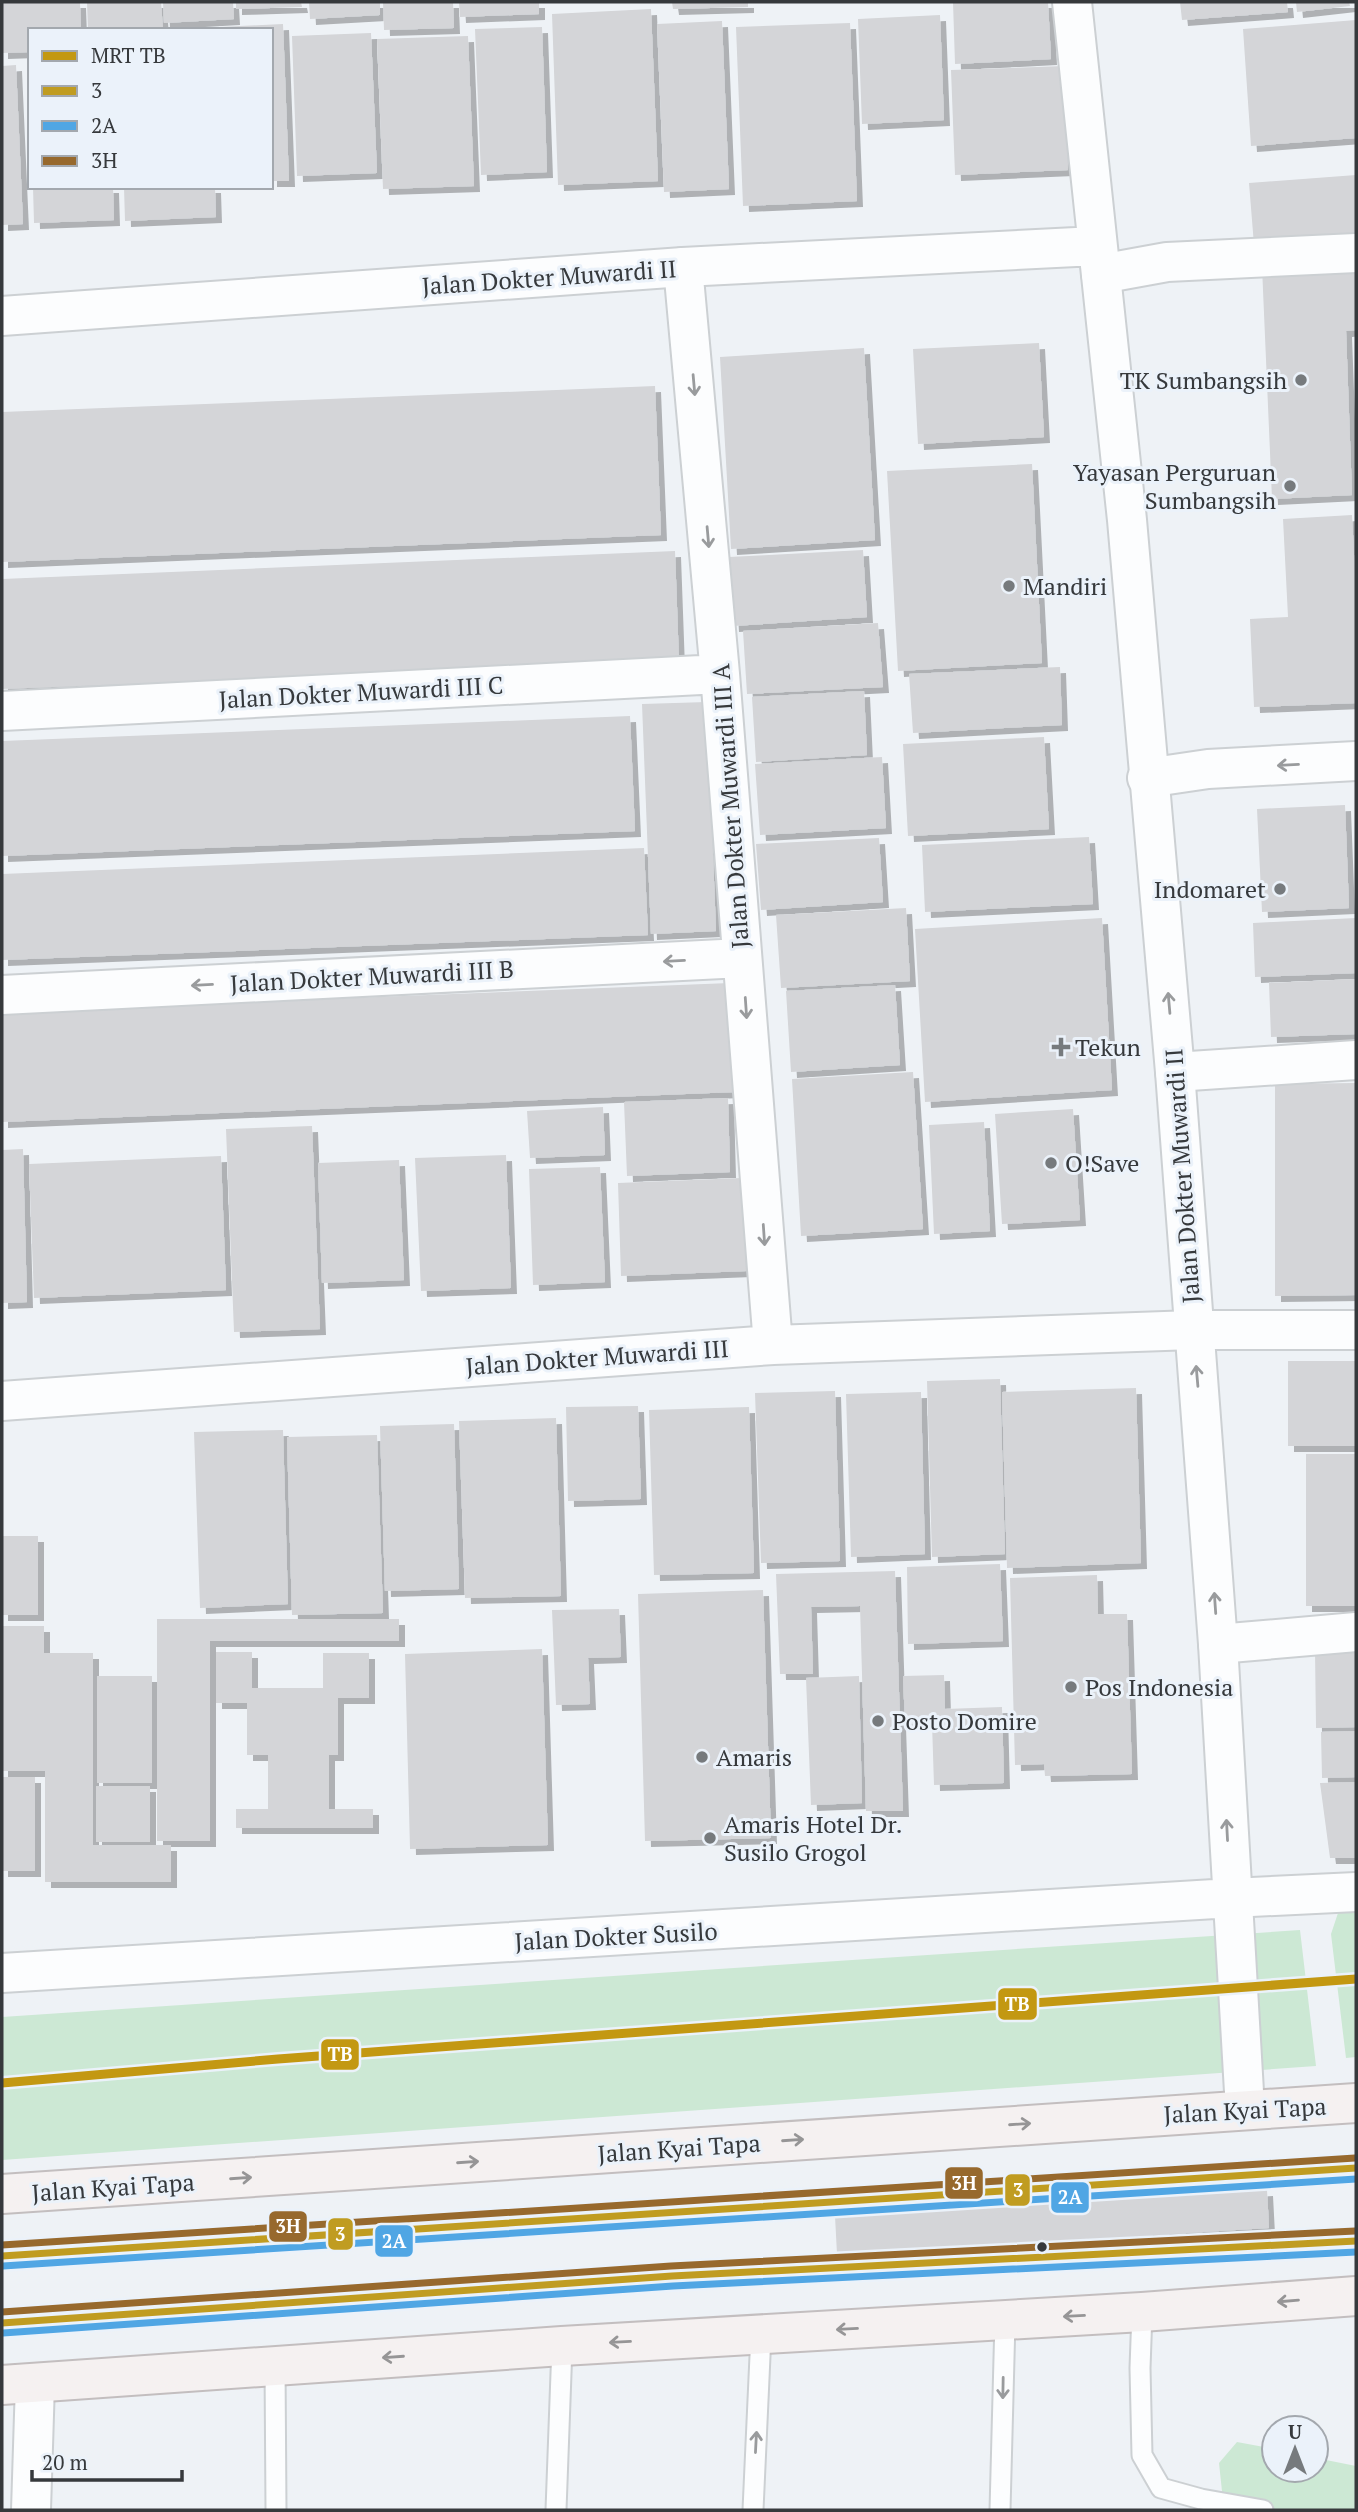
<svg xmlns="http://www.w3.org/2000/svg" width="1358" height="2512" font-family="'PT Serif',serif">
  <style>
    .green { fill: #cce8d4 }
    .building { fill: #d4d5d8; filter: url(#shadow) }
    .lines { fill: none; stroke-linecap: round; stroke-linejoin: round }
    .service-casing { stroke: #ccd0d3; stroke-width: 23 }
    .minor-casing { stroke: #ccd0d3; stroke-width: 42 }
    .tertiary-casing { stroke: #ccd0d3; stroke-width: 42 }
    .primary-casing { stroke: #c3bebf; stroke-width: 42 }
    .service { stroke: #fcfdfe; stroke-width: 19 }
    .minor { stroke: #fcfdfe; stroke-width: 38 }
    .tertiary { stroke: #fcfdfe; stroke-width: 38 }
    .primary { stroke: #f5f1f1; stroke-width: 38 }
    .bus-1-casing { stroke: #ebf2fa; stroke-width: 12 }
    .bus-2-casing { stroke: #ebf2fa; stroke-width: 12 }
    .bus-3-casing { stroke: #ebf2fa; stroke-width: 12 }
    .bus-1 { stroke: #c09c21; stroke-width: 7 }
    .bus-2 { stroke: #50a6e4; stroke-width: 7 }
    .bus-3 { stroke: #97692d; stroke-width: 7 }
    .metro-1-casing { stroke: #ebf2fa; stroke-width: 14 }
    .metro-1 { stroke: #c39812; stroke-width: 9 }
    .oneway { stroke: #999b9d }
    .oneway2 { stroke: #969596 }
    .poi-dot { fill: #767a7d; stroke: #ebf2fa; stroke-width: 2.5 }
    .bus-dot { fill: #36393c; stroke: #ebf2fa; stroke-width: 2.5 }
    .labels { text-anchor: middle; dominant-baseline: central; stroke-width: 6; stroke-linejoin: round; paint-order: stroke }
    .street-label { font-size: 24px; fill: #36393c; stroke: #ebf2fa }
    .poi-label { font-size: 24px; fill: #36393c; stroke: #ebf2fa; text-anchor: start }
    .line-badge { stroke: #ebf2fa; stroke-width: 2.5 }
    .badge-label { font-size: 19px; text-anchor: middle; font-weight: bold; fill: #fff }
  </style>
  <defs>
    <filter id="shadow"><feDropShadow dx="6" dy="6" stdDeviation="0" flood-color="#0004"/></filter>
  </defs>
  <rect width="100%" height="100%" fill="#eef2f6"/>
  <!-- green -->
  <path class="green" d="M1345,1892H1356V2057L1346,2058L1331,1934Z
    M1300,1930L1316,2066L2,2160V2017Z
    M1237,2442L1274,2449V2470H1316V2458L1356,2466V2510H1224L1219,2463Z"/>
  <!-- building -->
  <path class="building" d="M2,2H80L81,30H30V52L2,53Z
    M87,2H161L163,30H88Z
    M163,2H233L234,19L164,23Z
    M236,2H301L302,7L236,9Z
    M309,2H380V15L310,19Z
    M383,2H453L454,28L384,30Z
    M459,2H539V14L460,17Z
    M672,2H748V7L673,9Z
    M953,2H1048L1051,59L955,64Z
    M1180,2H1287L1288,12L1182,20Z
    M1296,2H1349L1350,6L1297,12Z
    M651,9L658,181L558,185L552,14Z
    M940,15L944,120L862,124L858,19Z
    M1356,20V138L1251,146L1243,29Z
    M722,21L729,189L664,192L657,24Z
    M850,23L857,201L743,206L736,27Z
    M283,24L289,181H271V30H219V27Z
    M542,27L547,172L481,175L475,29Z
    M371,33L377,173L297,176L292,36Z
    M468,36L474,186L383,189L377,39Z
    M16,65L23,224L2,225V66Z
    M1064,66L1068,170L955,175L951,70Z
    M1356,175V237L1254,245L1249,183Z
    M33,187H113L114,220L34,223Z
    M124,187H215L216,217L125,221Z
    M1356,262V330L1346,331L1352,495L1272,499L1262,267Z
    M1039,343L1044,437L918,444L913,349Z
    M864,348L875,540L731,549L720,357Z
    M655,386L661,535L2,562V412Z
    M1032,464L1042,663L898,671L887,471Z
    M1352,515L1356,594V703L1254,707L1250,619L1288,617L1283,519Z
    M863,550L867,617L733,626L729,557Z
    M675,551L679,662L2,689V579Z
    M878,623L883,687L747,694L743,631Z
    M1060,667L1062,725L913,733L909,674Z
    M864,691L867,755L756,762L752,697Z
    M707,702L716,931L651,934L642,704Z
    M630,716L635,831L2,856V741Z
    M1044,737L1049,829L908,836L903,744Z
    M882,757L886,828L760,835L755,764Z
    M1345,805L1349,908L1262,912L1257,809Z
    M1089,837L1093,904L925,912L922,845Z
    M879,838L883,902L761,910L756,844Z
    M644,848L648,935L2,960V874Z
    M906,908L910,981L781,988L776,915Z
    M1102,918L1112,1090L925,1102L915,929Z
    M1356,918V973L1255,977L1253,923Z
    M1356,979V1034L1271,1037L1269,983Z
    M730,983L735,1092L2,1122V1012Z
    M895,985L900,1065L791,1072L786,991Z
    M913,1072L923,1229L801,1236L792,1079Z
    M1356,1083V1295L1275,1296V1084Z
    M728,1098L730,1172L627,1176L624,1102Z
    M603,1107L605,1155L530,1158L527,1111Z
    M1073,1109L1080,1220L1002,1224L995,1114Z
    M984,1122L990,1231L934,1234L929,1125Z
    M312,1126L320,1329L234,1332L226,1129Z
    M23,1149L27,1302L2,1303V1150Z
    M506,1155L511,1288L421,1291L415,1158Z
    M221,1156L226,1290L34,1298L29,1164Z
    M399,1160L404,1280L322,1283L318,1163Z
    M600,1167L605,1282L533,1285L529,1169Z
    M742,1178L746,1271L621,1276L618,1183Z
    M1288,1361H1356V1446H1288Z
    M1000,1379L1005,1554L932,1557L927,1381Z
    M1136,1388L1141,1563L1007,1568L1002,1392Z
    M835,1391L840,1561L761,1563L755,1393Z
    M921,1392L925,1554L851,1557L846,1394Z
    M638,1406L641,1499L568,1501L566,1407Z
    M749,1407L754,1573L654,1575L649,1410Z
    M556,1418L561,1596L465,1598L459,1421Z
    M454,1424L459,1589L385,1591L380,1426Z
    M283,1430L288,1604L200,1608L194,1432Z
    M377,1435L383,1613L292,1615L287,1437Z
    M1306,1454H1356V1606H1306Z
    M2,1536H38V1615H2Z
    M1000,1564L1003,1641L908,1644L907,1567Z
    M895,1571L903,1811H866L860,1606L811,1607L813,1674H780L776,1574Z
    M1097,1575L1098,1614H1127L1132,1774L1045,1776L1044,1764L1015,1765L1010,1578Z
    M763,1590L771,1838L645,1841L638,1594Z
    M619,1609L621,1657L588,1658L590,1704L556,1705L552,1610Z
    M157,1619H399V1641H210V1841H157Z
    M2,1626H44V1653H93V1845H171V1882H45V1771H2Z
    M542,1649L548,1845L410,1849L405,1654Z
    M1356,1649V1727L1316,1728L1315,1650Z
    M216,1652H252V1688H323V1653H369V1698H338V1755H329V1809H373V1828H236V1809H268V1755H247V1703H216Z
    M944,1675L945,1709L1002,1707L1004,1783L934,1785L932,1723L905,1724L903,1676Z
    M97,1676H152V1783H97Z
    M859,1676L862,1803L811,1805L806,1678Z
    M1356,1731V1777L1322,1778L1321,1732Z
    M2,1777H35V1871H2Z
    M1356,1782V1858H1330L1320,1783Z
    M96,1786H150V1842H96Z
    M1267,2190L1269,2228L837,2254L835,2216Z"/>
  <g class="lines">
    <!-- service casing -->
    <g class="service-casing">
      <path id="service" d="M2,2256L1356,2168
        M1142,2312L1140,2368L1142,2455L1161,2488L1201,2499L1263,2510
        M2,2323L672,2276L1356,2241
        M275,2365L276,2510
        M556,2510L562,2346
        M753,2510L761,2334
        M1000,2510L1005,2320"/>
    </g>
    <!-- minor casing -->
    <g class="minor-casing">
      <path id="minor" d="M683,267L720,674L773,1345
        M1101,274L1167,262L1356,253
        M2,711L720,674
        M1147,778L1208,769L1356,761
        M2,995L742,958
        M1175,1072L1356,1060
        M2,1401L773,1345L1193,1330H1356
        M1218,1644L1356,1632
        M1231,1898L1356,1892
        M31,2510L35,2383"/>
    </g>
    <!-- tertiary casing -->
    <g class="tertiary-casing">
      <path id="tertiary" d="M1072,2L1127,520L1175,1072L1218,1644L1245,2109
        M2,316L683,267L1096,246
        M2,1973L1231,1898"/>
    </g>
    <!-- primary casing -->
    <g class="primary-casing">
      <path id="primary" d="M2,2194L1356,2103
        M2,2385L562,2346L1142,2312L1356,2296"/>
    </g>
    <!-- service -->
    <use href="#service" class="service"/>
    <!-- minor -->
    <use href="#minor" class="minor"/>
    <!-- tertiary -->
    <use href="#tertiary" class="tertiary"/>
    <!-- primary -->
    <use href="#primary" class="primary"/>
    <!-- bus-1 casing -->
    <g class="bus-1-casing">
      <path id="bus-1" d="M2,2256L1356,2168
        M2,2323L672,2276L1356,2241"/>
    </g>
    <!-- bus-2 casing -->
    <g class="bus-2-casing">
      <path id="bus-2" d="M3,2266L1356,2179
        M3,2333L673,2286L1356,2252"/>
    </g>
    <!-- bus-3 casing -->
    <g class="bus-3-casing">
      <path id="bus-3" d="M2,2245L1355,2158
        M2,2312L671,2266L1355,2231"/>
    </g>
    <!-- bus-1 -->
    <use href="#bus-1" class="bus-1"/>
    <!-- bus-2 -->
    <use href="#bus-2" class="bus-2"/>
    <!-- bus-3 -->
    <use href="#bus-3" class="bus-3"/>
    <!-- metro-1 casing -->
    <g class="metro-1-casing">
      <path id="metro-1" d="M2,2083L278,2059L1356,1979"/>
    </g>
    <!-- metro-1 -->
    <use href="#metro-1" class="metro-1"/>
  </g>
  <!-- one-way arrows -->
  <defs><path id="oneway-shaft" d="M-6 0H5M1.5-3L5.5 0L1.5 3" fill="none" stroke-width="1.6" stroke-linecap="round" stroke-linejoin="round" transform="scale(1.75)"/></defs>
  <g class="oneway">
    <use href="#oneway-shaft" transform="translate(694 385) rotate(85)"/>
    <use href="#oneway-shaft" transform="translate(708 537) rotate(85)"/>
    <use href="#oneway-shaft" transform="translate(1288 765) rotate(177)"/>
    <use href="#oneway-shaft" transform="translate(674 961) rotate(177)"/>
    <use href="#oneway-shaft" transform="translate(202 985) rotate(177)"/>
    <use href="#oneway-shaft" transform="translate(1169 1003) rotate(-95)"/>
    <use href="#oneway-shaft" transform="translate(746 1008) rotate(86)"/>
    <use href="#oneway-shaft" transform="translate(764 1235) rotate(86)"/>
    <use href="#oneway-shaft" transform="translate(1197 1376) rotate(-95)"/>
    <use href="#oneway-shaft" transform="translate(1215 1603) rotate(-94)"/>
    <use href="#oneway-shaft" transform="translate(1227 1830) rotate(-93)"/>
    <use href="#oneway-shaft" transform="translate(1003 2388) rotate(91)"/>
    <use href="#oneway-shaft" transform="translate(756 2442) rotate(-87)"/>
  </g>
  <g class="oneway2">
    <use href="#oneway-shaft" transform="translate(1020 2124) rotate(-4)"/>
    <use href="#oneway-shaft" transform="translate(793 2140) rotate(-4)"/>
    <use href="#oneway-shaft" transform="translate(468 2162) rotate(-4)"/>
    <use href="#oneway-shaft" transform="translate(241 2178) rotate(-4)"/>
    <use href="#oneway-shaft" transform="translate(1288 2301) rotate(175)"/>
    <use href="#oneway-shaft" transform="translate(1074 2316) rotate(177)"/>
    <use href="#oneway-shaft" transform="translate(847 2329) rotate(177)"/>
    <use href="#oneway-shaft" transform="translate(620 2342) rotate(177)"/>
    <use href="#oneway-shaft" transform="translate(393 2357) rotate(176)"/>
  </g>
  <!-- markers -->
  <g class="poi-dot">
    <circle cx="1301" cy="380" r="7"/>
    <circle cx="1290" cy="486" r="7"/>
    <circle cx="1009" cy="586" r="7"/>
    <circle cx="1280" cy="889" r="7"/>
    <path d="M1057.5 1036.5h7v7h7v7h-7v7h-7v-7h-7v-7h7z"/>
    <circle cx="1051" cy="1163" r="7"/>
    <circle cx="1071" cy="1687" r="7"/>
    <circle cx="878" cy="1721" r="7"/>
    <circle cx="702" cy="1757" r="7"/>
    <circle cx="710" cy="1838" r="7"/>
  </g>
  <circle class="bus-dot" cx="1042" cy="2247" r="6"/>
  <g class="labels">
    <!-- street labels -->
    <g class="street-label">
      <text transform="translate(549 277) rotate(-4)">Jalan Dokter Muwardi II</text>
      <text transform="translate(361 692) rotate(-3)">Jalan Dokter Muwardi III C</text>
      <text transform="translate(730 806) rotate(-94)">Jalan Dokter Muwardi III A</text>
      <text transform="translate(372 976) rotate(-3)">Jalan Dokter Muwardi III B</text>
      <text transform="translate(1182 1176) rotate(-94)">Jalan Dokter Muwardi II</text>
      <text transform="translate(597 1357) rotate(-4)">Jalan Dokter Muwardi III</text>
      <text transform="translate(616 1936) rotate(-3)">Jalan Dokter Susilo</text>
      <text transform="translate(1245 2110) rotate(-3)">Jalan Kyai Tapa</text>
      <text transform="translate(679 2148) rotate(-4)">Jalan Kyai Tapa</text>
      <text transform="translate(113 2187) rotate(-4)">Jalan Kyai Tapa</text>
    </g>
    <!-- poi labels -->
    <g class="poi-label">
      <text x="1287" y="380" text-anchor="end">TK Sumbangsih</text>
      <text x="1276" y="472" text-anchor="end">Yayasan Perguruan<tspan x="1276" dy="28">Sumbangsih</tspan></text>
      <text x="1023" y="586">Mandiri</text>
      <text x="1266" y="889" text-anchor="end">Indomaret</text>
      <text x="1075" y="1047">Tekun</text>
      <text x="1065" y="1163">O!Save</text>
      <text x="1085" y="1687">Pos Indonesia</text>
      <text x="892" y="1721">Posto Domire</text>
      <text x="716" y="1757">Amaris</text>
      <text x="724" y="1824">Amaris Hotel Dr.<tspan x="724" dy="28">Susilo Grogol</tspan></text>
    </g>
  </g>
  <g class="line-badge">
    <rect x="997" y="1987" width="41" height="34" rx="7" fill="#c39812"/>
    <rect x="320" y="2038" width="40" height="33" rx="7" fill="#c39812"/>
    <rect x="944" y="2166" width="40" height="34" rx="7" fill="#97692d"/>
    <rect x="1004" y="2173" width="27" height="34" rx="7" fill="#c09c21"/>
    <rect x="1050" y="2181" width="40" height="33" rx="7" fill="#50a6e4"/>
    <rect x="268" y="2210" width="40" height="33" rx="7" fill="#97692d"/>
    <rect x="327" y="2217" width="27" height="34" rx="7" fill="#c09c21"/>
    <rect x="374" y="2224" width="40" height="34" rx="7" fill="#50a6e4"/>
  </g>
  <g class="badge-label">
    <text x="1017" y="2011">TB</text>
    <text x="340" y="2061">TB</text>
    <text x="964" y="2190">3H</text>
    <text x="1018" y="2197">3</text>
    <text x="1070" y="2204">2A</text>
    <text x="288" y="2233">3H</text>
    <text x="340" y="2241">3</text>
    <text x="394" y="2248">2A</text>
  </g>
  <!-- border -->
  <rect width="1358" height="2512" fill="none" stroke="#36393c" stroke-width="7"/>
  <!-- legend -->
  <rect x="28" y="28" width="245" height="161" fill="#ebf2fa" stroke="#a3a8ae" stroke-width="2"/>
  <rect x="42" y="51" width="35" height="10" fill="#c39812" stroke="#a3a8ae" stroke-width="2"/>
  <text x="91" y="63" font-size="21" fill="#36393c">MRT TB</text>
  <rect x="42" y="86" width="35" height="10" fill="#c09c21" stroke="#a3a8ae" stroke-width="2"/>
  <text x="91" y="98" font-size="21" fill="#36393c">3</text>
  <rect x="42" y="121" width="35" height="10" fill="#50a6e4" stroke="#a3a8ae" stroke-width="2"/>
  <text x="91" y="133" font-size="21" fill="#36393c">2A</text>
  <rect x="42" y="156" width="35" height="10" fill="#97692d" stroke="#a3a8ae" stroke-width="2"/>
  <text x="91" y="168" font-size="21" fill="#36393c">3H</text>
  <!-- north arrow -->
  <g transform="translate(1295 2449)"><circle r="33" fill="#ebf2fa" stroke="#a3a8ae" stroke-width="2"/>
  <path d="M0-5L12 26L0 18L-12 26Z" fill="#767a7d"/>
  <text y="-10" font-size="19" font-weight="bold" text-anchor="middle" fill="#36393c">U</text>
  </g>
  <!-- scale -->
  <path d="M32 2470v10h150v-10" fill="none" stroke="#36393c" stroke-width="3.5"/>
  <text x="42" y="2470" font-size="21" fill="#36393c" stroke="#ebf2fa" stroke-width="5" paint-order="stroke">20 m</text>
</svg>
